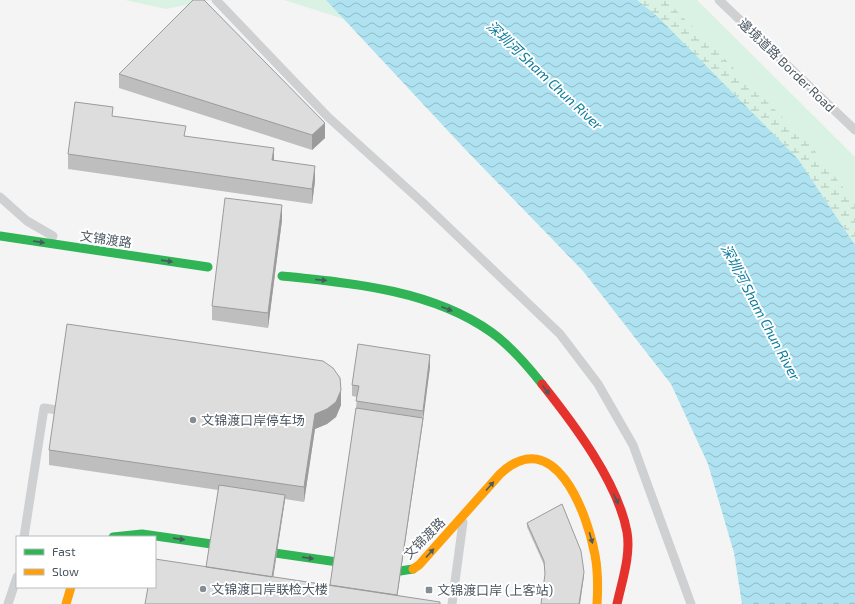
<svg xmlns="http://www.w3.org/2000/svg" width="855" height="604" font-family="'Exo 2','Noto Sans SC',sans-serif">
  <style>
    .grass { fill: #d9f2e3 }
    .wetland { fill: url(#wetland-marsh) }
    .water { fill: url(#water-waves) }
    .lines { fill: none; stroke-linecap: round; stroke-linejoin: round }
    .lane { stroke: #ced0d2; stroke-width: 9 }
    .fast { stroke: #30b455; stroke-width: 9 }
    .slow { stroke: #ff9f0a; stroke-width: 9 }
    .jam { stroke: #e5322d; stroke-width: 9 }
    .wall { fill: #bebebf }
    .shaded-wall { fill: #9b9b9b }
    .building { fill: #ddddde; stroke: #9b9b9b }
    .oneway { fill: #495b60 }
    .poi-dot { fill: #868d94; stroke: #fff; stroke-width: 1.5 }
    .labels { text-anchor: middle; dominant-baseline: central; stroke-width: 4; stroke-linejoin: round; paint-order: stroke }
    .street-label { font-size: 13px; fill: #4a5661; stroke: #fff }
    .poi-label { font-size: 13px; fill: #4a5661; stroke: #fff; text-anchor: start }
    .water-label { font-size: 14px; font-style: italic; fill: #0c7c9b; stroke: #fff }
  </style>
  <defs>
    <pattern id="wetland-marsh" width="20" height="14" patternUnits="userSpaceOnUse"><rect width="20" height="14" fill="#d9f2e3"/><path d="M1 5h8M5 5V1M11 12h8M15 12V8" fill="none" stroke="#b2c7bb"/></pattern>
    <pattern id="water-waves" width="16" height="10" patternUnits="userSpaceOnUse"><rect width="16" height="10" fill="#aee2f0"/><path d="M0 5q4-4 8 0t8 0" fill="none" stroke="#90bac6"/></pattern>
  </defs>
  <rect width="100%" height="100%" fill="#f4f4f4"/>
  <!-- grass -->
  <path class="grass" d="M125,0H211L166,9Z
    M284,0H326L344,19Z
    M666,0H697L855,157V208L807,143Z"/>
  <!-- wetland -->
  <path class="wetland" d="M623,0H666L811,146L855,203V245L798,159Z"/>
  <!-- water -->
  <path class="water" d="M326,0H637L658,17L798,159L855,245V604H742L734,553L708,464L671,384L583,271L464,148Z"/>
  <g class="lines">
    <!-- lane -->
    <path class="lane" d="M216,0L328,117L422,202L560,334L598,384L633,445L691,604
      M719,0L855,130
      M0,197L27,221L53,236
      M24,537L44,408L57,410
      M8,604L17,577
      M452,604L463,522"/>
    <!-- fast -->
    <path class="fast" d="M0,236L208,267
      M282,276C352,283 432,290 491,332C511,346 527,365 542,384
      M113,537L142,534L400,571L413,569"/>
    <!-- slow -->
    <path class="slow" d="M413,569L419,565L500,474C554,423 587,512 595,555C598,571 598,588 597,604
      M66,604L71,587"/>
    <!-- jam -->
    <path class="jam" d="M542,384C573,423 618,482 627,532C631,555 622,581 617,604"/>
  </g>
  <!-- wall -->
  <path class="wall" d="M119,74L325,138L312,150L119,88Z
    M113,116L274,161L315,181L312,204L68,169V154Z
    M282,220L268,328L212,320V306Z
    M430,367L397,595L440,604L206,567L218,490L49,465V450L341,405L336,417L327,424L315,429L304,502L285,499L273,577L330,585L356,408L357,397L352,396V385Z
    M527,523L584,576L545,575L544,565L527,527Z"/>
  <!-- shaded-wall -->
  <path class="shaded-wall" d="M325,123V138L312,150V135Z
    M274,148V163L272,160Z
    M315,166V181L312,204V189Z
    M282,205V220L268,328V313Z
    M430,355V367L423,422L396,604H395L423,418V411Z
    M341,390V405L336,417L327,424L315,429L304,502V487L315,414Z
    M285,495V500L271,592V587Z
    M584,572V576L580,604H579Z"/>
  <!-- building -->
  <path class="building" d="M193,0H204L325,123L312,135L119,74Z
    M75,102L113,107L112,116L186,126L184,136L274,148L272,160L315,166L312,189L68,154Z
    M225,198L282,205L268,313L212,306Z
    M67,324L323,361L333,368L340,378L341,390L336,402L327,409L315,414L304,487L49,450Z
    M358,344L430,355L423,411L356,401L359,386L352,385Z
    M356,408L423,418L397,595L330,585Z
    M219,485L285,495L272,577L206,567Z
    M562,504L581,551L584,572L579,604H541L545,574L544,561L527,523Z
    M155,559L440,602V604H145L148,587H155Z"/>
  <!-- one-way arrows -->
  <defs><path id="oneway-solid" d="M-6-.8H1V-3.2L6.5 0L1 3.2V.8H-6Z"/></defs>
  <g class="oneway">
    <use href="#oneway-solid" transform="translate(39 242) rotate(8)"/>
    <use href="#oneway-solid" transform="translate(167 261) rotate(8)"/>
    <use href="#oneway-solid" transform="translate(321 280) rotate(5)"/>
    <use href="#oneway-solid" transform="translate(447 309) rotate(21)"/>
    <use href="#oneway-solid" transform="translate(546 390) rotate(53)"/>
    <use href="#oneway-solid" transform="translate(490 486) rotate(-48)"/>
    <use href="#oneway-solid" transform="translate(616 499) rotate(64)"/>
    <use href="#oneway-solid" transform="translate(591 538) rotate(74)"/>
    <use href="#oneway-solid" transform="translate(179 539) rotate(8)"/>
    <use href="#oneway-solid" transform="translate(430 553) rotate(-48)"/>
    <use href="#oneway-solid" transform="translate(308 558) rotate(8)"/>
  </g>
  <!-- markers -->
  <g class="poi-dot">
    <circle cx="193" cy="420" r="4"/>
    <circle cx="203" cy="589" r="4"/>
    <rect x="425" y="586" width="8" height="8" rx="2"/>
  </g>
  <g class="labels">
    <!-- street labels -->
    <g class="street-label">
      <text transform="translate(787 65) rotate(44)">邊境道路 Border Road</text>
      <text transform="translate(106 239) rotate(8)">文锦渡路</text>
      <text transform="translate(424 538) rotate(-45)">文锦渡路</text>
    </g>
    <!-- poi labels -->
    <g class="poi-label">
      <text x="201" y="420">文锦渡口岸停车场</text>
      <text x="211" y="589">文锦渡口岸联检大楼</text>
      <text x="437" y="590">文锦渡口岸 (上客站)</text>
    </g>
    <!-- water labels -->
    <g class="water-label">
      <text transform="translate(545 75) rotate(43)">深圳河 Sham Chun River</text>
      <text transform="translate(761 312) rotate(62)">深圳河 Sham Chun River</text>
    </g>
  </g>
  <!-- legend -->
  <rect x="16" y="536" width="140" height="52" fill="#ffffff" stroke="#b7bbc0"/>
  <rect x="24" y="549" width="20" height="6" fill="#30b455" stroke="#b7bbc0"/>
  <text x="52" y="556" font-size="12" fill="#4a5661">Fast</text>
  <rect x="24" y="569" width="20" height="6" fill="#ff9f0a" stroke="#b7bbc0"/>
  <text x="52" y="576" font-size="12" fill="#4a5661">Slow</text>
</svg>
